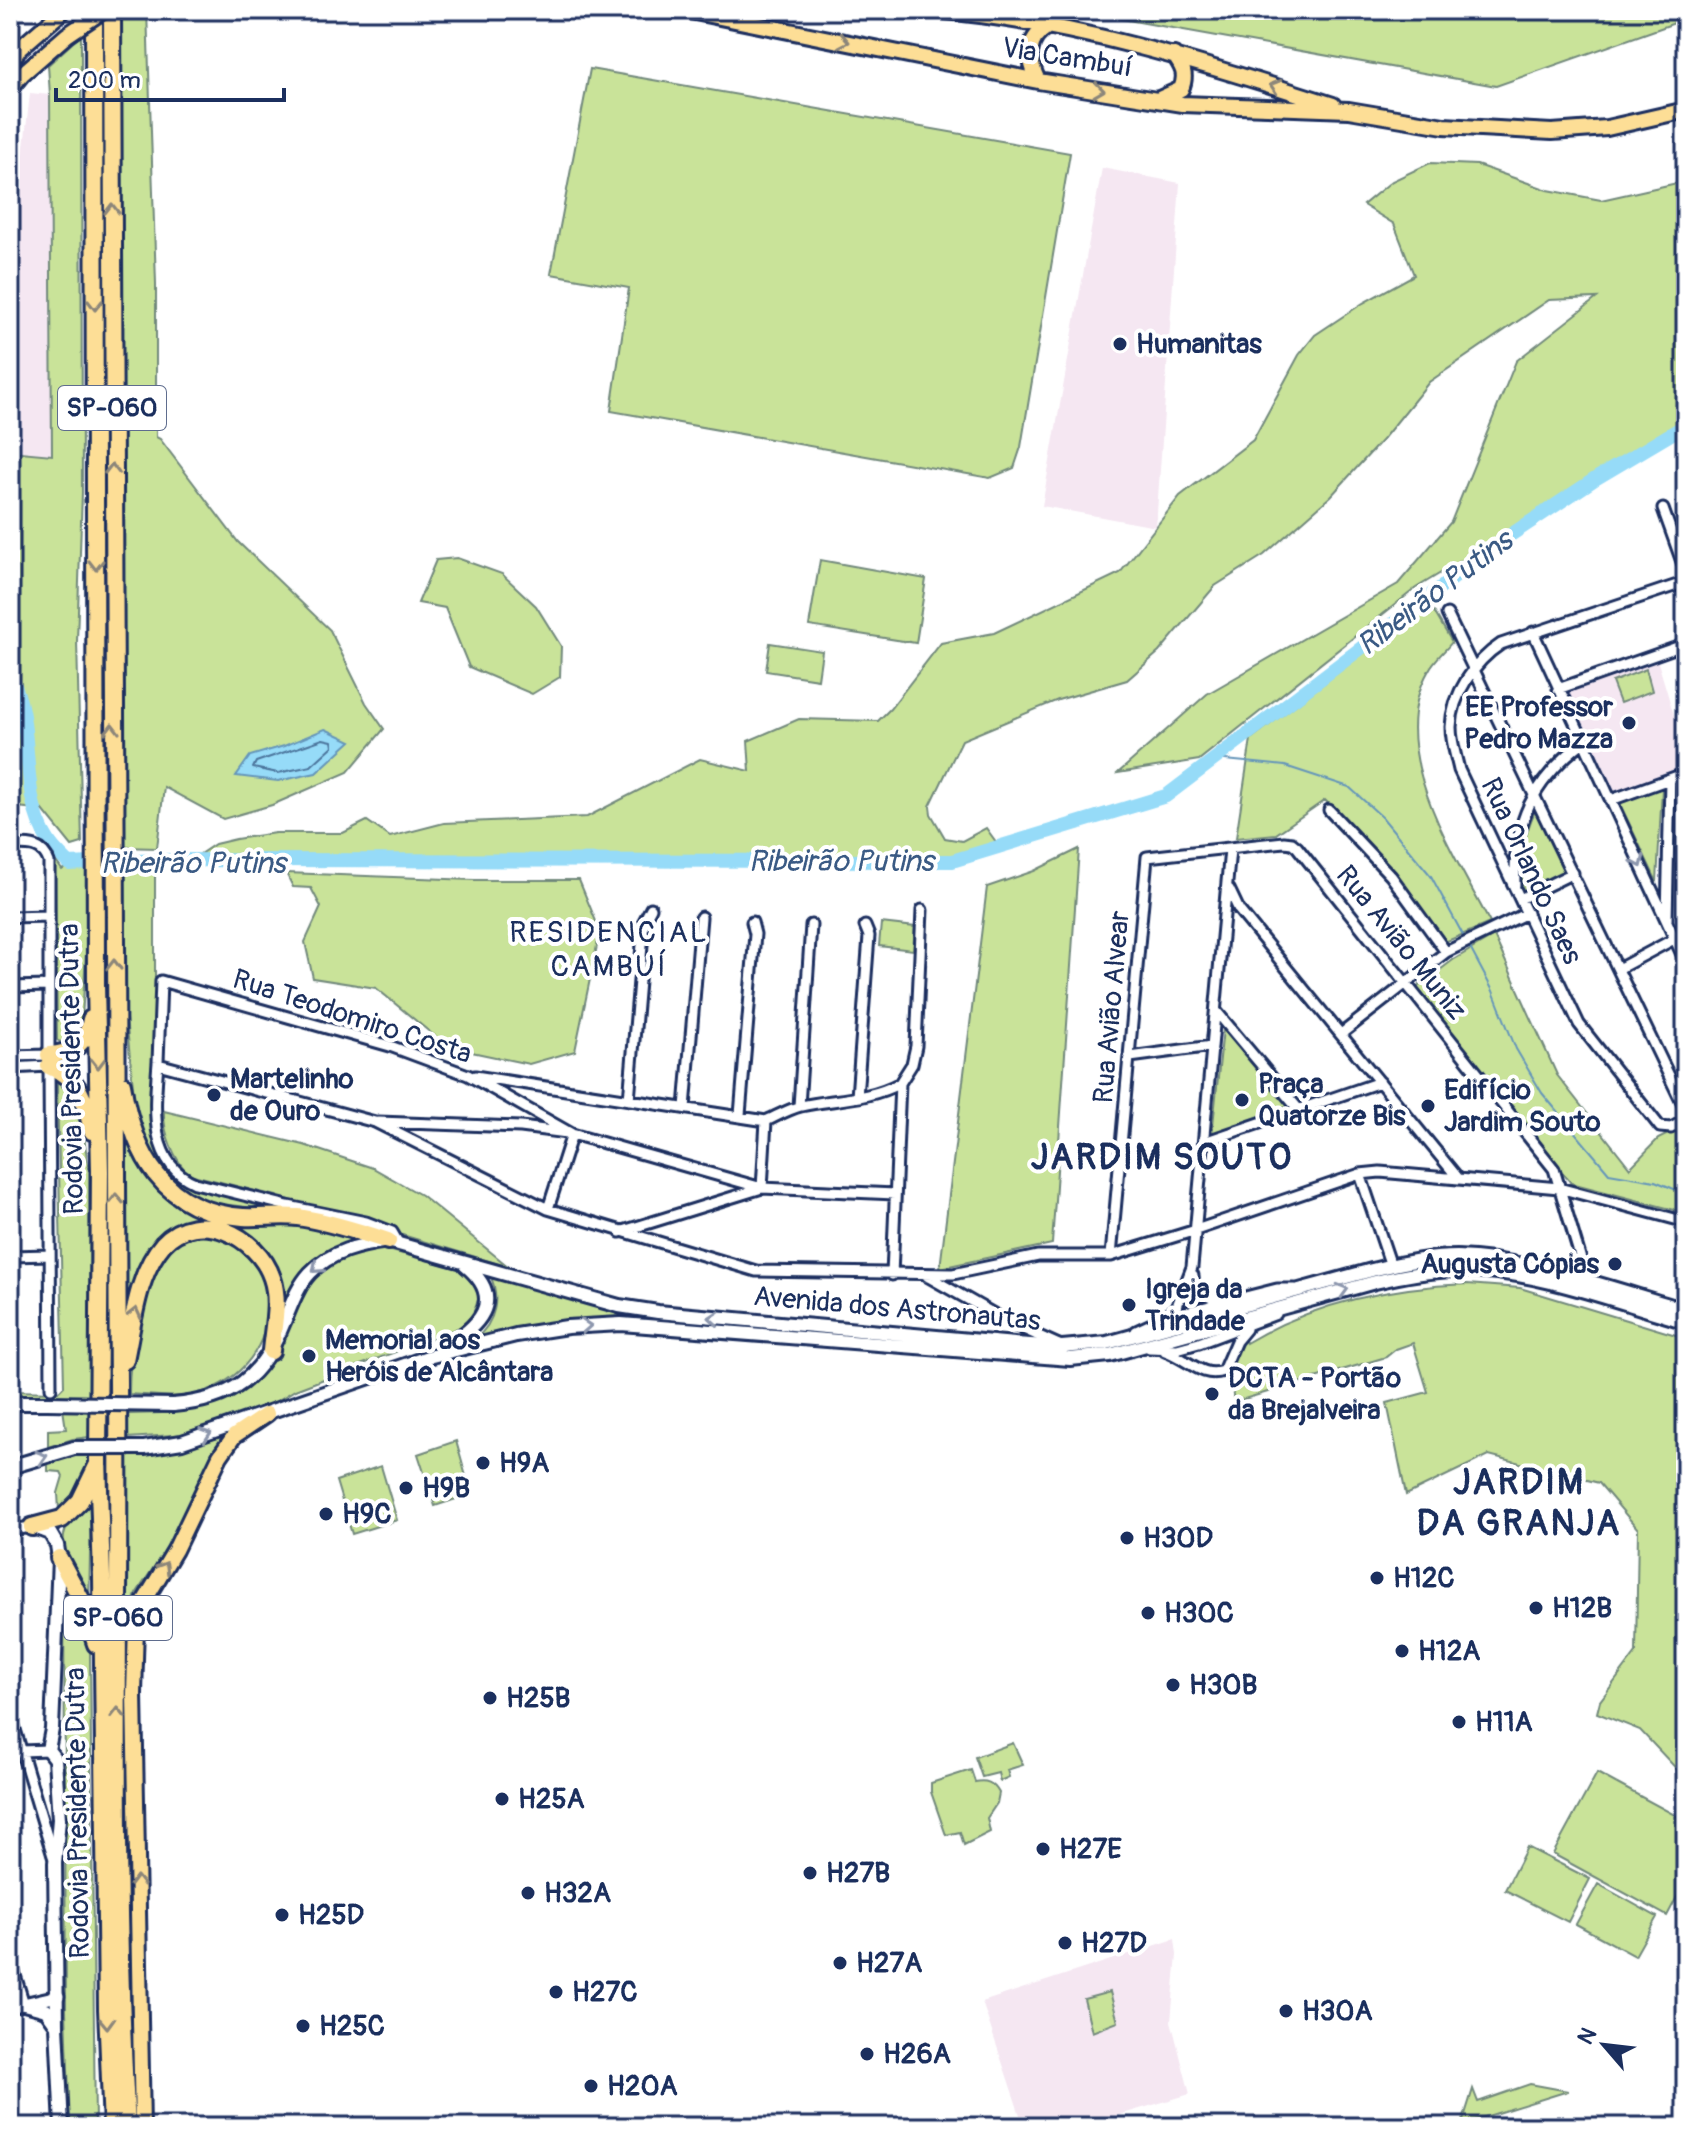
<svg xmlns="http://www.w3.org/2000/svg" width="1696" height="2137" font-family="Pangolin,sans-serif">
  <style>
    .built { fill: #f5e7f2 }
    .green { fill: #c9e399; stroke: #72897c; stroke-width: 2 }
    .water { fill: #96dbf8; stroke: #6596ba; stroke-width: 2 }
    .lines { fill: none; stroke-linecap: round; stroke-linejoin: round }
    .shore { stroke: #4c749c; stroke-width: 2 }
    .stream { stroke: #6596ba; stroke-width: 2 }
    .river { stroke: #96dbf8; stroke-width: 14 }
    .minor-casing { stroke: #1b2f5e; stroke-width: 15 }
    .tertiary-casing { stroke: #1b2f5e; stroke-width: 17 }
    .secondary-casing { stroke: #1b2f5e; stroke-width: 18 }
    .primary-casing { stroke: #1b2f5e; stroke-width: 20 }
    .motorway-casing { stroke: #1b2f5e; stroke-width: 22 }
    .minor { stroke: #fff; stroke-width: 9 }
    .tertiary { stroke: #fff; stroke-width: 11 }
    .secondary { stroke: #fff; stroke-width: 12 }
    .primary { stroke: #fdde96; stroke-width: 14 }
    .motorway { stroke: #fdde96; stroke-width: 16 }
    .secondary-bridge-casing { stroke: #1b2f5e; stroke-width: 18; stroke-linecap: butt }
    .primary-bridge-casing { stroke: #1b2f5e; stroke-width: 20; stroke-linecap: butt }
    .secondary-bridge { stroke: #fff; stroke-width: 12 }
    .primary-bridge { stroke: #fdde96; stroke-width: 14 }
    .oneway { stroke: #8c867a }
    .oneway2 { stroke: #8d97ae }
    .poi-dot { fill: #1b2f5e; stroke: #fff; stroke-width: 3 }
    .labels { text-anchor: middle; dominant-baseline: central; stroke-width: 8; stroke-linejoin: round; paint-order: stroke }
    .shield { fill: #fff; stroke: #5f6d8e; stroke-width: 2 }
    .shield-label { font-size: 26px; font-weight: bold; fill: #1b2f5e }
    .street-label { font-size: 28px; fill: #1b2f5e; stroke: #fff }
    .poi-label { font-size: 28px; font-weight: bold; fill: #1b2f5e; stroke: #fff; text-anchor: start }
    .water-label { font-size: 30px; font-style: italic; fill: #3a5a84; stroke: #fff }
    .neighbourhood-label { font-size: 30px; letter-spacing: 2px; fill: #1b2f5e; stroke: #fff }
    .district-label { font-size: 36px; font-weight: bold; letter-spacing: 2px; fill: #1b2f5e; stroke: #fff }
  </style>
  <rect width="100%" height="100%" fill="#fff"/>
  <filter id="ink" filterUnits="userSpaceOnUse"><feTurbulence type="fractalNoise" baseFrequency=".0125" numOctaves="2"/><feDisplacementMap in="SourceGraphic" scale="16" xChannelSelector="R" yChannelSelector="G"/><feConvolveMatrix kernelMatrix="1 2 1 2 8 2 1 2 1" color-interpolation-filters="sRGB"/></filter>
  <g filter="url(#ink)">
    <!-- built -->
    <path class="built" d="M30,93L50,95L52,456L10,451V224L16,219Z
      M1102,168L1180,183L1156,527L1042,506Z
      M1657,659L1686,755V768L1614,792L1567,691Z
      M1175,1939L1177,1955L1171,2021L1190,2094L1079,2127H1024L982,2002Z"/>
    <!-- green -->
    <path class="green" d="M126,10H147L156,284V437L160,439L238,542L330,630L366,703L384,729L348,772L272,805L223,819L164,787L157,848L120,847L123,326L119,13Z
      M1072,10H1686V19L1496,86Z
      M81,35L82,492L77,641L82,843L72,846L43,810L10,806V451L52,455L50,95L48,65Z
      M590,69L1070,153L1021,447L1014,468L990,478L611,411L629,288L551,274Z
      M1430,163L1477,165L1548,190L1601,200L1686,181V425L1416,588L1199,760L1118,773L1207,694L1398,584L1451,522L1516,361L1597,298L1549,300L1429,382L1383,439L1331,496L1264,555L1215,586L1159,652L1127,680L1058,700L962,740L930,806L931,814L945,838L962,841L986,828L999,846L952,861L191,860L215,844L236,839L275,833H343L367,821L390,837L444,823L587,817L700,759L750,771L748,741L799,719L878,721L890,709L941,643L994,633L1120,573L1180,496L1253,440L1299,355L1315,335L1363,303L1414,275L1394,224L1363,205L1392,181Z
      M457,558L502,574L536,606L561,646L560,677L532,694L469,667L445,608L418,603L436,560Z
      M820,560L926,579L916,643L809,626Z
      M1429,603L1452,642C1445,651 1434,660 1429,670C1383,749 1454,853 1490,923L1445,942L1392,869L1325,800L1276,834L1236,838L1251,739Z
      M770,643L822,651L818,679L766,671Z
      M1646,669L1652,691L1620,703L1612,682Z
      M1662,788L1657,882L1619,802Z
      M1537,806L1567,871L1523,893C1519,856 1522,840 1537,806Z
      M1079,849L1052,1244L940,1268L987,887L1034,871Z
      M55,860L62,870L68,866L87,865L89,904L82,1019L79,1034L66,1045L57,1040Z
      M122,869H155V1064L162,1156L173,1174L184,1181L277,1211L199,1201L163,1179L137,1125L123,989Z
      M286,873L474,880H579L600,931L575,1051L529,1064L448,1047L376,988L313,978L305,942L321,907L311,888L293,887Z
      M881,923L915,927L913,950L879,946Z
      M1494,936L1557,1075L1630,1168L1658,1139L1686,1125V1213L1571,1183L1415,989L1453,960Z
      M1223,1029L1292,1109L1212,1135Z
      M60,1079L73,1091L81,1116L89,1171L90,1396L10,1395V1391L58,1392L64,1386L57,1084Z
      M164,1111L304,1145L373,1168L421,1195L509,1267L379,1228L302,1212L276,1196L189,1174C174,1160 163,1132 164,1111Z
      M127,1127L137,1158L158,1189L176,1202L253,1225H319L364,1238C326,1249 301,1270 283,1305L279,1271L269,1253L251,1235L232,1225L167,1233L127,1326Z
      M202,1230C215,1234 234,1236 243,1244C264,1262 266,1272 268,1298C271,1344 242,1381 197,1394C176,1399 150,1395 129,1394C129,1356 140,1274 169,1246C178,1237 191,1234 202,1230Z
      M384,1249L461,1269L471,1278L479,1295C476,1310 471,1320 458,1328L295,1390L267,1407L190,1434L127,1438L126,1414C166,1413 204,1415 238,1391C248,1383 255,1367 262,1356C295,1303 314,1253 384,1249Z
      M489,1273L634,1318C580,1317 528,1323 475,1339C496,1322 501,1297 489,1273Z
      M1467,1284L1520,1288L1686,1338V1779L1640,1730L1597,1713L1600,1701L1636,1653L1638,1529L1599,1483L1489,1455L1406,1495L1387,1403L1428,1392L1413,1343L1396,1349L1386,1357L1234,1402L1228,1362L1242,1334L1246,1343C1313,1303 1390,1287 1467,1284Z
      M63,1409L92,1411L90,1437L73,1439L48,1447V1430L66,1429Z
      M222,1437L185,1520L136,1594L129,1616L127,1658L123,1663L125,1455L170,1450Z
      M456,1441L471,1494L435,1506L418,1454Z
      M77,1452H88C93,1479 79,1497 59,1511L58,1493L63,1476L61,1472L48,1471V1462Z
      M381,1466L397,1520L352,1534L336,1481Z
      M91,1498L89,1606C79,1586 56,1552 66,1528C70,1518 84,1506 91,1498Z
      M64,1587L86,1631L90,1652L95,2127H70L66,2010Z
      M1013,1743L1023,1765L1007,1770L1009,1777L1000,1781L998,1773L982,1777L975,1757Z
      M971,1770L975,1782C986,1780 993,1782 999,1793L997,1803L987,1818L990,1832L964,1845L960,1832L946,1835L931,1792V1783Z
      M1597,1773L1686,1821V1880L1667,1916L1553,1854Z
      M1527,1847L1590,1879L1568,1922L1505,1890Z
      M1598,1884L1657,1917L1635,1956L1576,1924Z
      M1110,1992L1118,2022L1092,2032L1084,1999Z
      M1530,2084L1568,2091L1462,2124L1473,2089L1478,2102Z"/>
    <!-- water -->
    <path class="water" d="M325,729L351,741L316,773L278,781L236,776L250,756L284,746Z"/>
    <g class="lines">
      <!-- shore -->
      <path class="shore" d="M323,739L332,741L333,746L311,766L278,773L253,768L256,762Z"/>
      <!-- stream -->
      <path class="stream" d="M1215,759L1285,766L1349,787L1382,817L1431,876L1464,937
        M1470,948L1493,991L1516,1049L1542,1093L1609,1173L1655,1181L1686,1194"/>
      <!-- river -->
      <path class="river" d="M10,675C37,726 17,791 48,840C53,849 62,856 69,864L161,860L952,861L1166,796L1509,536L1595,479L1686,425"/>
      <!-- minor casing -->
      <g class="minor-casing">
        <path id="minor" d="M1663,509L1686,573
          M1686,582L1501,644C1475,661 1452,694 1451,727C1451,742 1456,756 1459,770L1579,1024L1660,1127L1671,1128L1686,1120
          M1447,614L1686,1111
          M1533,632L1686,963
          M1558,689L1686,644
          M1685,704H1686
          M1611,800L1686,773
          M1329,810L1391,876L1446,952
          M10,845C27,845 43,843 49,862V1055L10,1056
          M1515,885C1513,822 1533,781 1583,742
          M1229,889L1239,910L1458,1178
          M1520,899L1573,873
          M10,917L49,916
          M1667,920L1670,779
          M1618,969L1674,939H1686
          M10,987L49,986
          M1216,1011L1299,1110
          M1341,1034L1446,952L1527,913
          M1130,1057L1212,1046
          M158,1064L375,1122L548,1209L756,1271L953,1274L1038,1256H1111L1196,1230L1360,1174L1380,1172L1559,1188L1686,1222
          M10,1068L49,1066L51,1388
          M475,1076L766,1121C777,1116 789,1109 801,1106C834,1099 869,1100 900,1083
          M857,1097L869,936L865,926
          M629,1100L644,921L651,908
          M799,1106L811,925
          M685,1108L701,917
          M740,1115L755,934L752,922
          M378,1122L521,1127L567,1133
          M1204,1142L1380,1082
          M1360,1174L1391,1266
          M548,1209L572,1134
          M620,1232L762,1188L766,1121
          M399,1244L392,1232L366,1222L288,1206L195,1183C147,1163 155,1104 158,1062C159,1035 160,1008 161,981L390,1046L468,1075L572,1134L762,1188L895,1194
          M10,1256L50,1255
          M1111,1256L1147,857L1284,842L1292,843L1297,847L1554,1169L1588,1283
          M892,1275L900,1083L912,1064L916,1046L922,910
          M1193,1275C1193,1293 1208,1297 1223,1302
          M927,1276L1008,1322L1059,1345
          M1166,1317L1177,1306L1192,1267L1230,849
          M1136,1331L1166,1317L1277,1289H1294
          M1149,1348L1177,1349L1199,1343L1276,1314
          M1165,1351C1187,1358 1202,1379 1223,1371L1236,1341L1246,1329
          M10,1530L32,1527
          M10,1713L53,1856
          M21,1751L48,1750
          M10,1959L24,2004"/>
      </g>
      <!-- tertiary casing -->
      <g class="tertiary-casing">
        <path id="tertiary" d="M10,2007L58,1996"/>
      </g>
      <!-- secondary casing -->
      <g class="secondary-casing">
        <path id="secondary" d="M441,1349C478,1328 508,1300 465,1265
          M10,1403H47
          M173,1405C233,1400 262,1377 284,1322C291,1306 297,1287 310,1273C331,1251 359,1245 388,1241L619,1306L658,1312L1015,1344L1062,1347L1107,1343L1372,1270C1400,1263 1428,1257 1457,1257C1531,1259 1615,1290 1686,1310
          M144,1448L182,1442L428,1357L516,1335L567,1327L621,1324L1070,1359L1110,1355L1375,1282C1401,1276 1426,1271 1453,1270C1526,1267 1616,1301 1686,1322
          M10,1467L74,1448
          M34,1527L50,1533L57,1545L59,1558L52,1729L48,1750L55,1759L59,1819L55,1863L57,2026L62,2127
          M24,2004L46,2010L56,2024"/>
      </g>
      <!-- primary casing -->
      <g class="primary-casing">
        <path id="primary" d="M685,10L1038,81L1182,104L1349,110L1444,126L1552,132L1607,128L1686,110
          M933,10C1070,21 1203,63 1333,105
          M10,62L20,48L64,10
          M1038,81C1028,59 1025,41 1047,27
          M10,89L22,74
          M1159,99L1181,89C1187,75 1183,67 1174,55
          M142,2127L134,1694L136,1625L145,1600L175,1550L220,1456L234,1436L267,1414"/>
      </g>
      <!-- motorway casing -->
      <g class="motorway-casing">
        <path id="motorway" d="M94,10L96,985L100,1171L98,1460L102,1577L107,2009L112,2127
          M112,10C112,468 114,925 118,1382C120,1631 112,1879 127,2127
          M49,1055C73,1054 88,1042 91,1019
          M49,1066C79,1078 86,1101 92,1131
          M122,1084C134,1156 163,1211 243,1217C261,1218 280,1215 298,1217C329,1222 358,1231 388,1241
          M125,1360C133,1323 137,1274 163,1244C198,1206 258,1236 272,1278C280,1301 273,1328 271,1351
          M32,1527L62,1519L80,1501L97,1466
          M59,1558L81,1599L96,1644"/>
      </g>
      <!-- minor -->
      <use href="#minor" class="minor"/>
      <!-- tertiary -->
      <use href="#tertiary" class="tertiary"/>
      <!-- secondary -->
      <use href="#secondary" class="secondary"/>
      <!-- primary -->
      <use href="#primary" class="primary"/>
      <!-- motorway -->
      <use href="#motorway" class="motorway"/>
      <!-- secondary-bridge casing -->
      <g class="secondary-bridge-casing">
        <path id="secondary-bridge" d="M47,1403L173,1405
          M74,1448H144"/>
      </g>
      <!-- primary-bridge casing -->
      <g class="primary-bridge-casing">
        <path id="primary-bridge" d="M22,74L67,35L104,10"/>
      </g>
      <!-- secondary-bridge -->
      <use href="#secondary-bridge" class="secondary-bridge"/>
      <!-- primary-bridge -->
      <use href="#primary-bridge" class="primary-bridge"/>
    </g>
    <!-- one-way arrows -->
    <defs><path id="oneway-chevron" d="M-2-3.5L2.5 0L-2 3.5" fill="none" stroke-width="1.6" stroke-linecap="round" stroke-linejoin="round" transform="scale(2)"/></defs>
    <g class="oneway">
      <use href="#oneway-chevron" transform="translate(844 41) rotate(11)"/>
      <use href="#oneway-chevron" transform="translate(1275 86) rotate(-162)"/>
      <use href="#oneway-chevron" transform="translate(1099 90) rotate(8)"/>
      <use href="#oneway-chevron" transform="translate(112 209) rotate(-90)"/>
      <use href="#oneway-chevron" transform="translate(95 305) rotate(90)"/>
      <use href="#oneway-chevron" transform="translate(112 469) rotate(-90)"/>
      <use href="#oneway-chevron" transform="translate(96 565) rotate(90)"/>
      <use href="#oneway-chevron" transform="translate(112 729) rotate(-90)"/>
      <use href="#oneway-chevron" transform="translate(114 965) rotate(-90)"/>
      <use href="#oneway-chevron" transform="translate(98 1063) rotate(89)"/>
      <use href="#oneway-chevron" transform="translate(116 1199) rotate(-91)"/>
      <use href="#oneway-chevron" transform="translate(135 1313) rotate(-77)"/>
      <use href="#oneway-chevron" transform="translate(164 1567) rotate(-59)"/>
      <use href="#oneway-chevron" transform="translate(118 1713) rotate(-90)"/>
      <use href="#oneway-chevron" transform="translate(137 1881) rotate(-91)"/>
      <use href="#oneway-chevron" transform="translate(107 2023) rotate(88)"/>
    </g>
    <g class="oneway2">
      <use href="#oneway-chevron" transform="translate(1639 862) rotate(66)"/>
      <use href="#oneway-chevron" transform="translate(317 1268) rotate(139)"/>
      <use href="#oneway-chevron" transform="translate(1343 1290) rotate(-16)"/>
      <use href="#oneway-chevron" transform="translate(714 1318) rotate(-175)"/>
      <use href="#oneway-chevron" transform="translate(586 1326) rotate(-4)"/>
      <use href="#oneway-chevron" transform="translate(206 1434) rotate(-19)"/>
      <use href="#oneway-chevron" transform="translate(42 1457) rotate(-17)"/>
    </g>
  </g>
  <!-- markers -->
  <g class="poi-dot">
    <circle cx="1120" cy="344" r="8"/>
    <circle cx="1629" cy="723" r="8"/>
    <circle cx="214" cy="1095" r="8"/>
    <circle cx="1242" cy="1100" r="8"/>
    <circle cx="1428" cy="1106" r="8"/>
    <circle cx="1615" cy="1264" r="8"/>
    <circle cx="1129" cy="1305" r="8"/>
    <circle cx="309" cy="1356" r="8"/>
    <circle cx="1212" cy="1394" r="8"/>
    <circle cx="483" cy="1463" r="8"/>
    <circle cx="406" cy="1488" r="8"/>
    <circle cx="326" cy="1514" r="8"/>
    <circle cx="1127" cy="1538" r="8"/>
    <circle cx="1377" cy="1578" r="8"/>
    <circle cx="1536" cy="1608" r="8"/>
    <circle cx="1148" cy="1613" r="8"/>
    <circle cx="1402" cy="1651" r="8"/>
    <circle cx="1173" cy="1685" r="8"/>
    <circle cx="490" cy="1698" r="8"/>
    <circle cx="1459" cy="1722" r="8"/>
    <circle cx="502" cy="1799" r="8"/>
    <circle cx="1043" cy="1849" r="8"/>
    <circle cx="810" cy="1873" r="8"/>
    <circle cx="528" cy="1893" r="8"/>
    <circle cx="282" cy="1915" r="8"/>
    <circle cx="1065" cy="1943" r="8"/>
    <circle cx="840" cy="1963" r="8"/>
    <circle cx="556" cy="1992" r="8"/>
    <circle cx="1286" cy="2011" r="8"/>
    <circle cx="303" cy="2026" r="8"/>
    <circle cx="867" cy="2054" r="8"/>
    <circle cx="591" cy="2086" r="8"/>
  </g>
  <g class="labels">
    <!-- shield labels -->
    <g class="shield">
      <rect x="58" y="386" width="108" height="44" rx="6"/>
      <rect x="64" y="1596" width="108" height="44" rx="6"/>
    </g>
    <g class="shield-label">
      <text x="112" y="408">SP-060</text>
      <text x="118" y="1618">SP-060</text>
    </g>
    <!-- street labels -->
    <g class="street-label">
      <text transform="translate(1067 58) rotate(9)">Via Cambuí</text>
      <text transform="translate(1531 871) rotate(65)">Rua Orlando Saes</text>
      <text transform="translate(1401 943) rotate(51)">Rua Avião Muniz</text>
      <text transform="translate(1112 1007) rotate(-85)">Rua Avião Alvear</text>
      <text transform="translate(352 1017) rotate(18)">Rua Teodomiro Costa</text>
      <text transform="translate(72 1069) rotate(-91)">Rodovia Presidente Dutra</text>
      <text transform="translate(897 1309) rotate(5)">Avenida dos Astronautas</text>
      <text transform="translate(78 1813) rotate(-91)">Rodovia Presidente Dutra</text>
    </g>
    <!-- poi labels -->
    <g class="poi-label">
      <text x="1136" y="344">Humanitas</text>
      <text x="1613" y="707" text-anchor="end">EE Professor<tspan x="1613" dy="32">Pedro Mazza</tspan></text>
      <text x="230" y="1079">Martelinho<tspan x="230" dy="32">de Ouro</tspan></text>
      <text x="1258" y="1084">Praça<tspan x="1258" dy="32">Quatorze Bis</tspan></text>
      <text x="1444" y="1090">Edifício<tspan x="1444" dy="32">Jardim Souto</tspan></text>
      <text x="1599" y="1264" text-anchor="end">Augusta Cópias</text>
      <text x="1145" y="1289">Igreja da<tspan x="1145" dy="32">Trindade</tspan></text>
      <text x="325" y="1340">Memorial aos<tspan x="325" dy="32">Heróis de Alcântara</tspan></text>
      <text x="1228" y="1378">DCTA - Portão<tspan x="1228" dy="32">da Brejalveira</tspan></text>
      <text x="499" y="1463">H9A</text>
      <text x="422" y="1488">H9B</text>
      <text x="342" y="1514">H9C</text>
      <text x="1143" y="1538">H30D</text>
      <text x="1393" y="1578">H12C</text>
      <text x="1552" y="1608">H12B</text>
      <text x="1164" y="1613">H30C</text>
      <text x="1418" y="1651">H12A</text>
      <text x="1189" y="1685">H30B</text>
      <text x="506" y="1698">H25B</text>
      <text x="1475" y="1722">H11A</text>
      <text x="518" y="1799">H25A</text>
      <text x="1059" y="1849">H27E</text>
      <text x="826" y="1873">H27B</text>
      <text x="544" y="1893">H32A</text>
      <text x="298" y="1915">H25D</text>
      <text x="1081" y="1943">H27D</text>
      <text x="856" y="1963">H27A</text>
      <text x="572" y="1992">H27C</text>
      <text x="1302" y="2011">H30A</text>
      <text x="319" y="2026">H25C</text>
      <text x="883" y="2054">H26A</text>
      <text x="607" y="2086">H20A</text>
    </g>
    <!-- water labels -->
    <g class="water-label">
      <text transform="translate(1435 593) rotate(-37)">Ribeirão Putins</text>
      <text x="841" y="861">Ribeirão Putins</text>
      <text x="193" y="863">Ribeirão Putins</text>
    </g>
    <!-- neighbourhood labels -->
    <g class="neighbourhood-label">
      <text x="609" y="932">RESIDENCIAL<tspan x="609" dy="34">CAMBUÍ</tspan></text>
    </g>
    <!-- district labels -->
    <g class="district-label">
      <text x="1162" y="1157">JARDIM SOUTO</text>
      <text x="1519" y="1482">JARDIM<tspan x="1519" dy="41">DA GRANJA</tspan></text>
    </g>
  </g>
  <!-- margin -->
  <rect width="1696" height="2137" fill="none" stroke="#fff" stroke-width="40"/>
  <rect x="20" y="20" width="1656" height="2097" fill="none" stroke="#1b2f5e" stroke-width="3" filter="url(#ink)"/>
  <!-- north arrow -->
  <g transform="translate(1604 2045) rotate(298)" stroke="#ffffff" stroke-width="6" paint-order="stroke">
  <path d="M0-6L14 30L0 20L-14 30Z" fill="#1b2f5e"/>
  <text y="-12" font-size="22" font-weight="bold" text-anchor="middle" fill="#1b2f5e">N</text>
  </g>
  <!-- scale -->
  <path d="M56 88v12h228v-12" fill="none" stroke="#1b2f5e" stroke-width="4"/>
  <text x="68" y="88" font-size="24" fill="#1b2f5e" stroke="#ffffff" stroke-width="6" paint-order="stroke">200 m</text>
</svg>
